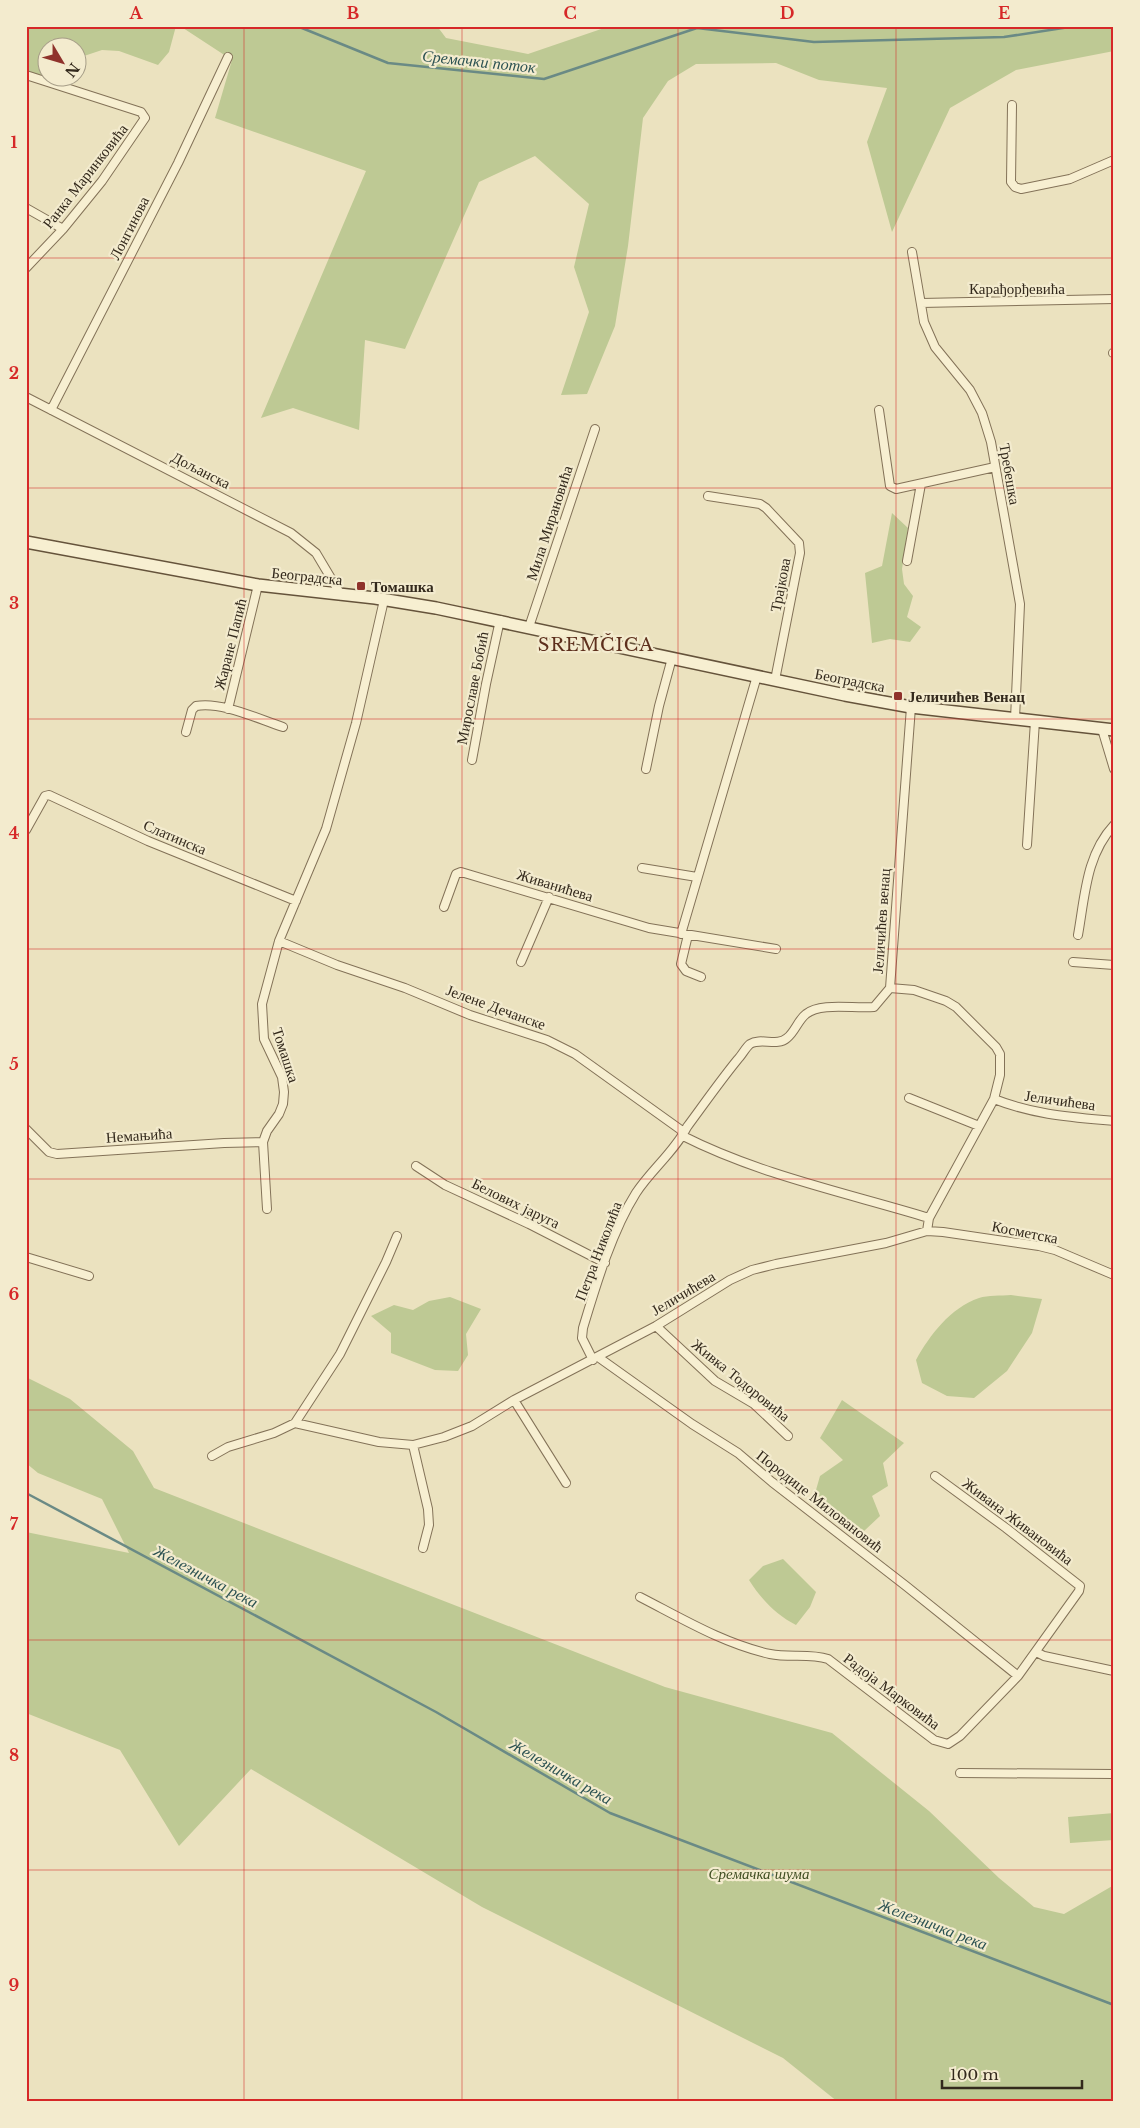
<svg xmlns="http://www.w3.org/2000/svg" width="1140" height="2128" font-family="'Libre Baskerville',serif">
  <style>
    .green { fill: #bec994 }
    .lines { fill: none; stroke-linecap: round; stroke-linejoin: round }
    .stream { stroke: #6a8a85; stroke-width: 2.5 }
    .minor-casing { stroke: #837258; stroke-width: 10 }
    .secondary-casing { stroke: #65533b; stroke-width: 14 }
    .minor { stroke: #f7efd1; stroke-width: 8 }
    .secondary { stroke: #f7efd1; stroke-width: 11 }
    .grid { fill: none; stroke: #d62828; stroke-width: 1; stroke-opacity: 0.55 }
    .poi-dot { fill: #8f322b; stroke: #f3ebce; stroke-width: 2 }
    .labels { text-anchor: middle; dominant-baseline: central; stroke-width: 4.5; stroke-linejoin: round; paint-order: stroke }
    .street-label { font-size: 15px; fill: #33291c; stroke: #f3ebce }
    .poi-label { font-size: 15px; font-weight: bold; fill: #33291c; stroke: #f3ebce; text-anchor: start }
    .park-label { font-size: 15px; font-style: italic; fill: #404f23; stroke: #f3ebce }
    .water-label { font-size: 16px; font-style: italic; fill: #2c5252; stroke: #f3ebce }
    .quarter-label { font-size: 18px; letter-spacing: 1px; fill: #5e301d; stroke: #f3ebce }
    .neatline { fill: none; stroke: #d62828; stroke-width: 2 }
    .grid-label { font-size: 16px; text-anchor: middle; font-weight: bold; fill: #d62828 }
  </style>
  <rect width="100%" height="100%" fill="#ebe2bf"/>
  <!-- green -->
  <path class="green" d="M26,26H176L169,52L158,65L119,51L102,50L78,58V48H48L47,76L26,72Z
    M180,26H437L446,38L528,54L610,26H791L805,29L813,26H1114V51L1016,70L950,108L892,232L867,142L887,88L819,80L776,63L696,64L668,81L643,118L628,246L615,326L587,394L561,395L589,312L574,267L589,204L535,156L479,182L405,349L365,340L359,430L293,408L261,418L366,171L215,118L232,60Z
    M892,513L908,528L902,569L904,584L913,596L907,617L921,627L910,642L890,639L872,643L865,573L882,566Z
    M1011,1295L1042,1299L1032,1333L1007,1371L974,1398L947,1396L922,1383L916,1360C930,1335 950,1308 979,1298C988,1295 1001,1296 1011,1295Z
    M450,1297L481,1309L466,1334L468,1355L458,1371L435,1370L391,1353V1333L371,1316L394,1305L413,1310L429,1301Z
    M26,1377L70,1399L133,1451L154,1488L665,1687L832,1733L929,1811L999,1878L1034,1907L1064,1914L1114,1885V2102H838L783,2058L482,1907L251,1769L179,1846L120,1750L26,1713V1532L129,1553L102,1499L38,1473L26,1463Z
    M842,1400L904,1443L883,1463L888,1486L872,1496L880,1516L863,1532L842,1527L814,1497L820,1476L843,1460L820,1438Z
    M783,1559L816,1592L810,1607L796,1625C776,1615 761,1599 749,1580L763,1566Z
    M1114,1813V1840L1070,1843L1068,1817Z"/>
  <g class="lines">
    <!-- stream -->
    <path class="stream" d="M297,26L388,63L544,79L697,28L814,42L1004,37L1076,26
      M26,1493L436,1712L610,1813L1114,2005"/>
    <!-- minor casing -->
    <g class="minor-casing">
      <path id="minor" d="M26,75L141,112L145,118L102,181L63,229L26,268
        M1012,105L1011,182L1015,187L1021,189L1070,179L1114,160
        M26,208L63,229
        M912,252L924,322L935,347L970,390L982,413L991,442L1020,604L1015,719
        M921,303L1114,299
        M1113,353H1114
        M26,397L291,533L316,553L341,595
        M51,410L178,163L228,57
        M879,410L890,486L896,489L995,467
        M708,496L760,504L766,508L799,543L800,553L775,680
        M907,561L921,484
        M529,627L595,429
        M228,709L258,585
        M1102,729L1114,769
        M186,732L192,710L196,706C221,701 258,719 283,727
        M472,760L486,684L500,620
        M646,769L659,706L672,658
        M26,830L45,796L49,795L148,841L296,901
        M1027,845L1035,721
        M642,868L697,877
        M444,907L456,874L461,872L649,928L776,949
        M681,934L757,676
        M688,935L681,964L686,971L701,977
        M1078,935C1085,896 1086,855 1114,825
        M279,941L337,965L405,988L470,1015L547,1040L575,1054L681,1130L683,1136
        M521,962L549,897
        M1073,962L1114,965
        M890,988L914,990L946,1001L956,1007L996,1047L1000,1054V1075L994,1099L929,1218L927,1231
        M909,1098L979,1126
        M994,1099C1035,1115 1070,1117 1114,1121
        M26,1129L49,1152L57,1154L224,1143L263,1142
        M683,1136C760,1175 847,1193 929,1218
        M416,1166L445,1185L529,1224L605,1263
        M267,1209L263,1142L267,1131L279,1114L283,1104L284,1092L282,1077L264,1039L262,1004L279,941L326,829L356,723L384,600
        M26,1257L89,1276
        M656,1326L715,1381L754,1404L788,1436
        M598,1357L692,1424L738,1453L772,1482L906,1586L1018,1676
        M593,1360L582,1338L583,1328C596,1285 612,1231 636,1193C651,1170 675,1151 687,1127C704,1104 720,1081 738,1059C742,1055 746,1047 750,1044C761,1037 777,1047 787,1038C795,1032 798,1020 806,1014C821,1002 854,1009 874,1007L890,988L911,707
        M514,1400L566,1483
        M295,1423L340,1354L386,1262L397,1236
        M413,1445L428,1509L429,1525L423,1548
        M212,1456L228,1447L274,1433L295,1423L379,1442L413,1445L444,1437L472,1426L514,1400L656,1326L730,1280L752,1270L776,1264L886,1243L927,1231L943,1232L1039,1246L1055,1250L1114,1275
        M640,1597C681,1618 724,1644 770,1654C789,1658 810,1653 828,1659L934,1740L948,1744L960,1736L1018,1676L1079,1591L1080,1586L1006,1528L935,1476
        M1036,1652L1044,1656L1114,1671
        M960,1773L1114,1774"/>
    </g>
    <!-- secondary casing -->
    <g class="secondary-casing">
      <path id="secondary" d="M26,542L258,585L375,598L436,608L845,695L911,707L1114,730"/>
    </g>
    <!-- minor -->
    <use href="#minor" class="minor"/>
    <!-- secondary -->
    <use href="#secondary" class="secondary"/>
  </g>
  <!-- grid -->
  <path class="grid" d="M244,26V2102M462,26V2102M678,26V2102M896,26V2102M26,258H1114M26,488H1114M26,719H1114M26,949H1114M26,1179H1114M26,1410H1114M26,1640H1114M26,1870H1114"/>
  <!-- markers -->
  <g class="poi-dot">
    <rect x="356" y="581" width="10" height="10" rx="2.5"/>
    <rect x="893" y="691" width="10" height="10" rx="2.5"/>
  </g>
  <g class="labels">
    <!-- street labels -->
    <g class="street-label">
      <text transform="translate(85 176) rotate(-52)">Ранка Маринковића</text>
      <text transform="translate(129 228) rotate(-63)">Лонгинова</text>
      <text x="1017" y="288">Карађорђевића</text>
      <text transform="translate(201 470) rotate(27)">Дољанска</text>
      <text transform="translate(1010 474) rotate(80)">Требешка</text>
      <text transform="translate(549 523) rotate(-72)">Мила Мирановића</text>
      <text transform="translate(307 576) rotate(6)">Београдска</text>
      <text transform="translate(780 585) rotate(-79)">Трајкова</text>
      <text transform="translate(230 644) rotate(-76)">Жаране Папић</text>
      <text transform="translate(850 680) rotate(11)">Београдска</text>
      <text transform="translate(472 688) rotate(-79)">Мирославе Бобић</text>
      <text transform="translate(175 837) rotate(23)">Слатинска</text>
      <text transform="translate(555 885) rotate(17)">Живанићева</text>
      <text transform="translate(881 921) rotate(-86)">Јеличићев венац</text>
      <text transform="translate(496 1007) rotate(20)">Јелене Дечанске</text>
      <text transform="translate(286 1055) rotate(72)">Томашка</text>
      <text transform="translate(1060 1100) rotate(8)">Јеличићева</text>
      <text transform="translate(139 1135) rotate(-4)">Немањића</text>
      <text transform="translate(516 1203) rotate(26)">Белових јаруга</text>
      <text transform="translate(1025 1232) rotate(11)">Косметска</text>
      <text transform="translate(598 1251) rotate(-69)">Петра Николића</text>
      <text transform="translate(683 1293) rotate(-31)">Јеличићева</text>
      <text transform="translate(741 1380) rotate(39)">Живка Тодоровића</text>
      <text transform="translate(820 1501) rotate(38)">Породице Миловановић</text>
      <text transform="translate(1018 1521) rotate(37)">Живана Живановића</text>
      <text transform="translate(892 1691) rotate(37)">Радоја Марковића</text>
    </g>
    <!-- poi labels -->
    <g class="poi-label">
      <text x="371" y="586">Томашка</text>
      <text x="908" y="696">Јеличићев Венац</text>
    </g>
    <!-- park labels -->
    <g class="park-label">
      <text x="759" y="1873">Сремачка шума</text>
    </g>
    <!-- water labels -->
    <g class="water-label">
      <text transform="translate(479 61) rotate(6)">Сремачки поток</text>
      <text transform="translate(206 1576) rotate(28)">Железничка река</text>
      <text transform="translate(561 1771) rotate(30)">Железничка река</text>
      <text transform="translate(933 1924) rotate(21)">Железничка река</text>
    </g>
    <!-- quarter labels -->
    <g class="quarter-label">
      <text x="596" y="645">SREMČICA</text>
    </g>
  </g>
  <!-- border -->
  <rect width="1140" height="2128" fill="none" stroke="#f3ebce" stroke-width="55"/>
  <!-- north arrow -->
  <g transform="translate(62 62) rotate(128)"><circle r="24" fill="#f3ebce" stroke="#a69d87"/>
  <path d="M0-4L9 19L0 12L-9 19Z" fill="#8f322b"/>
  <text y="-8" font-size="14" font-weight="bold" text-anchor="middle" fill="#33291c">N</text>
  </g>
  <!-- scale -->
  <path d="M942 2080v8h140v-8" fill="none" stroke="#33291c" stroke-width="2.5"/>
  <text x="950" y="2080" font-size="15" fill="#33291c" stroke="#f3ebce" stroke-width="4" paint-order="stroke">100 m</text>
  <rect x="28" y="28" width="1084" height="2072" class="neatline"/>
  <g class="grid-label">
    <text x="136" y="19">A</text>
    <text x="353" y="19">B</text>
    <text x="570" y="19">C</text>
    <text x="787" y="19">D</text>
    <text x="1004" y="19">E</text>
    <text x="14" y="148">1</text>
    <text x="14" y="379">2</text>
    <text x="14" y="609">3</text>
    <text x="14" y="839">4</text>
    <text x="14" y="1070">5</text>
    <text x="14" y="1300">6</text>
    <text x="14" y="1530">7</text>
    <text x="14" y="1761">8</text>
    <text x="14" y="1991">9</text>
  </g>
</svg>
